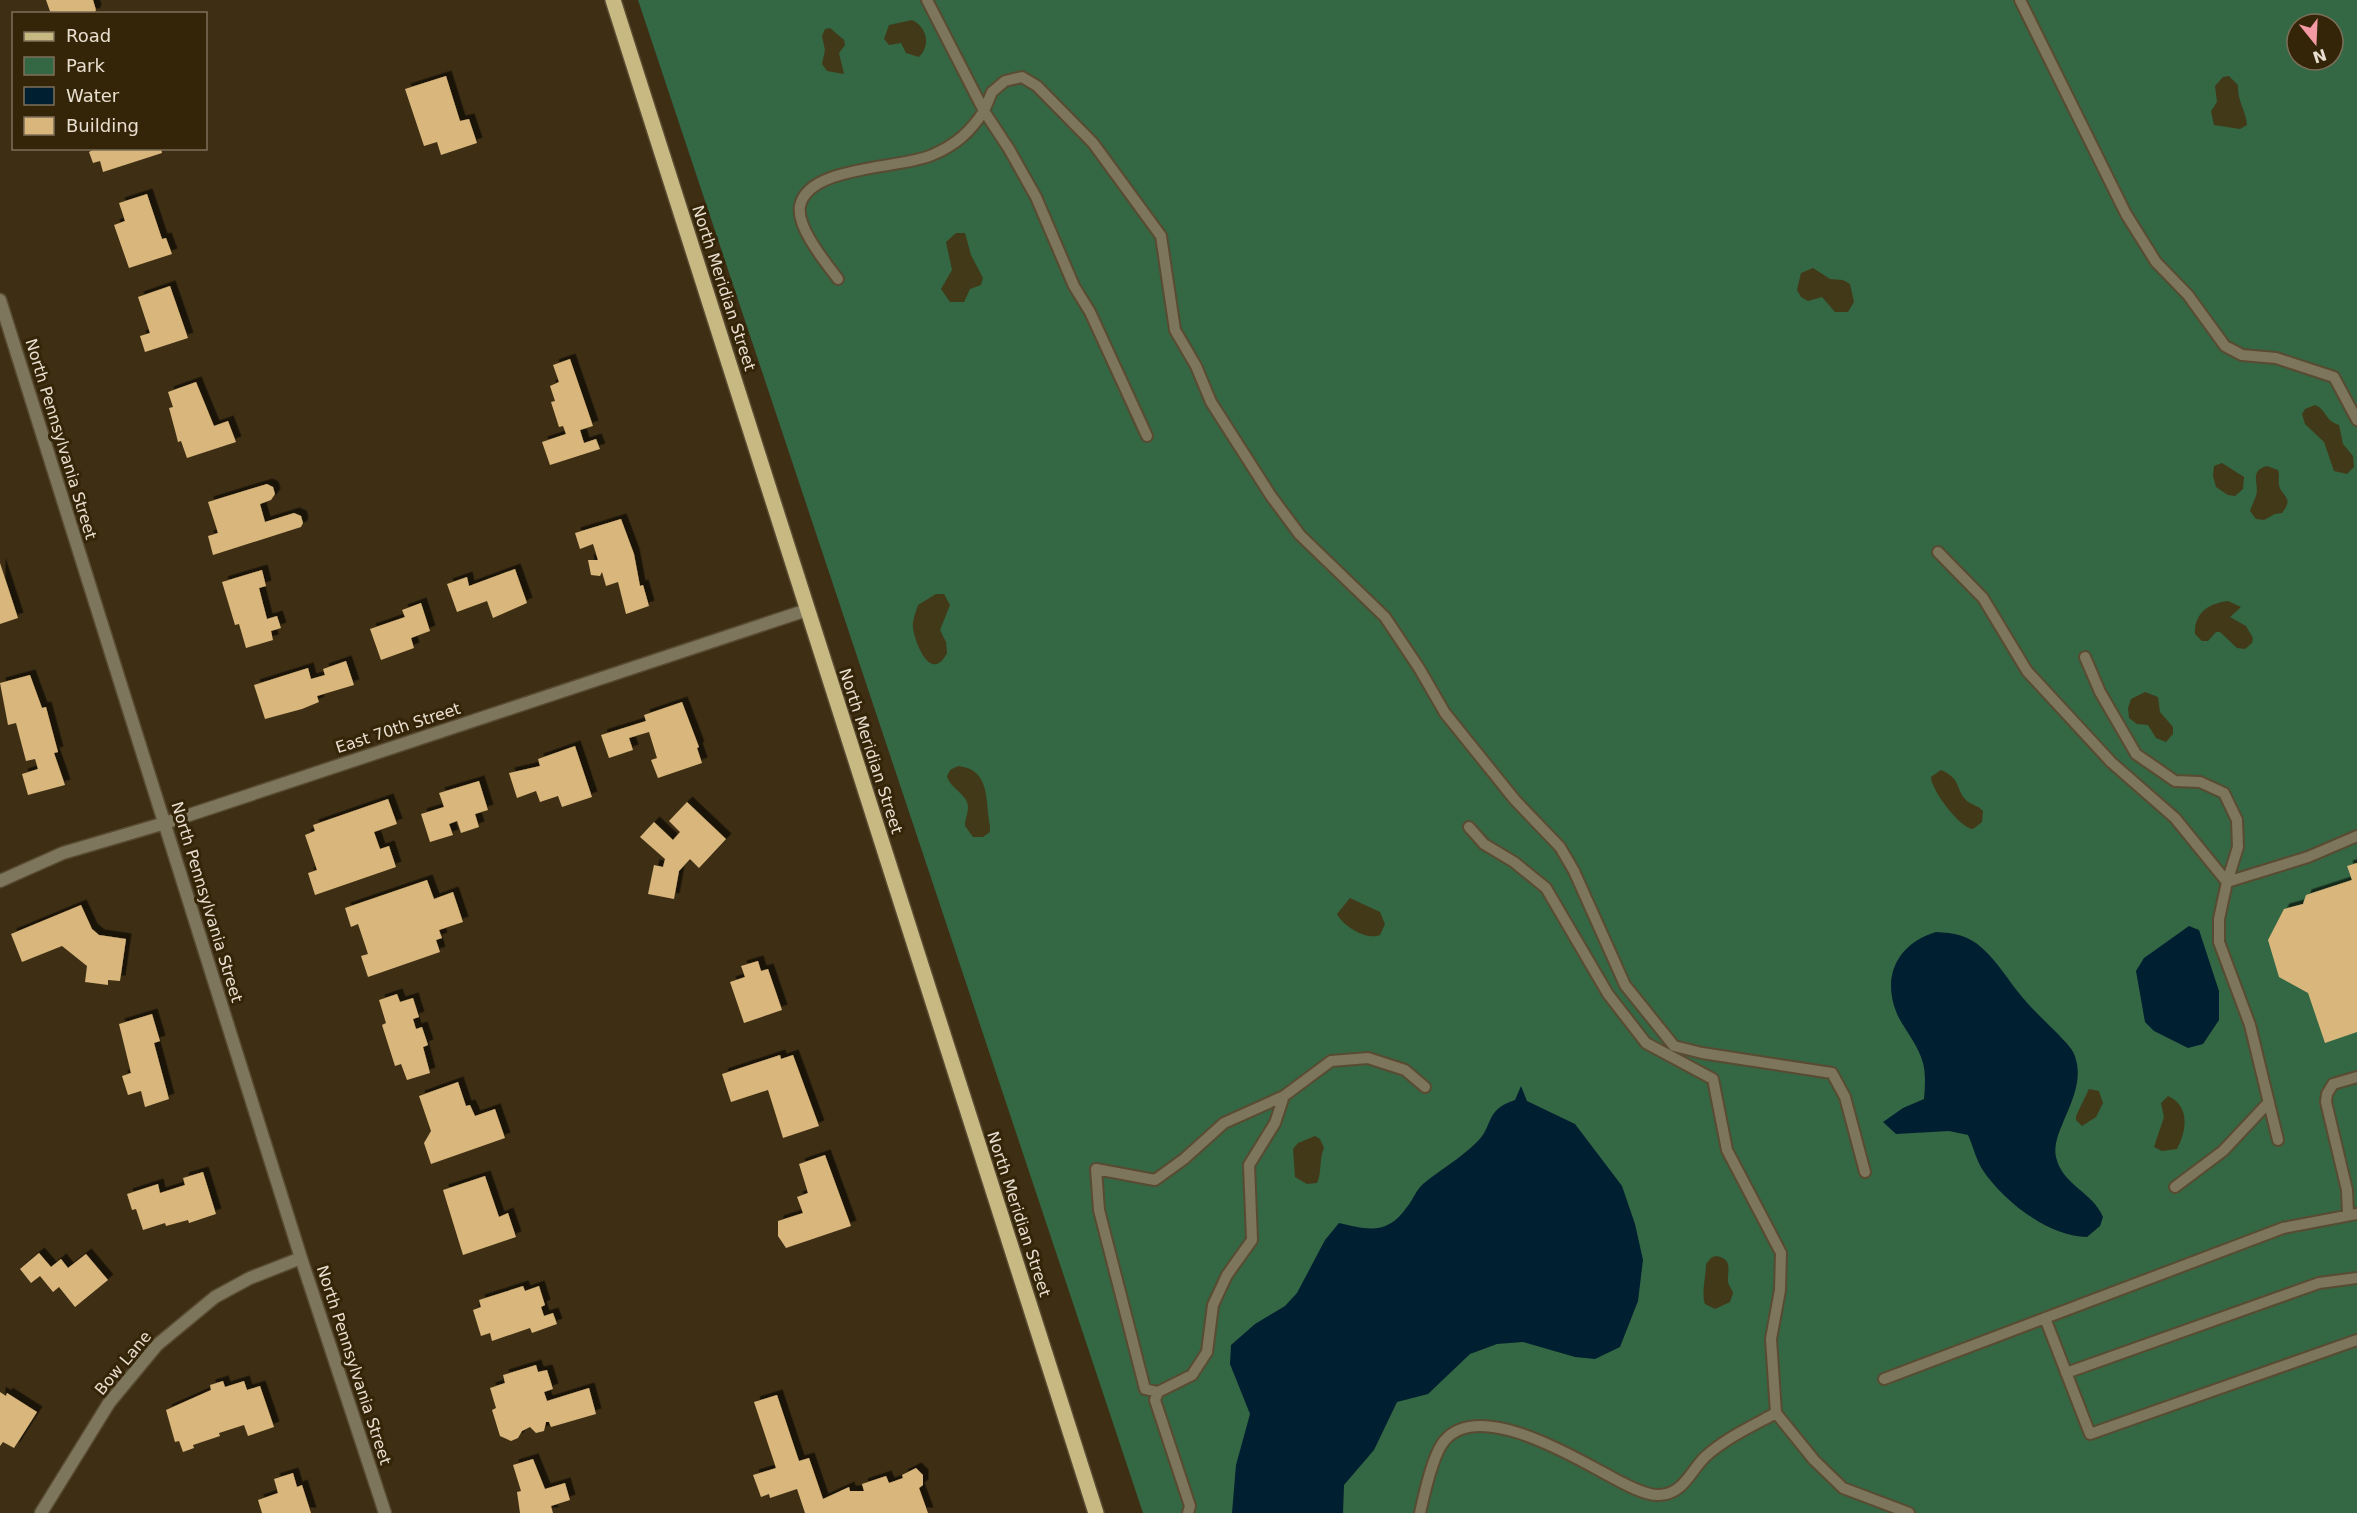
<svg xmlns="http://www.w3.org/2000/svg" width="2357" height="1513" font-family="'DejaVu Sans',sans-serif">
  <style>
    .green { fill: #346743; fill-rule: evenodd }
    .sand { fill: #423919 }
    .water { fill: #001f30 }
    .building { fill: #d9b67c; filter: url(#shadow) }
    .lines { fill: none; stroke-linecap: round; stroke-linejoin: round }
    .service-casing { stroke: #594b32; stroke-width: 14 }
    .minor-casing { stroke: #594b32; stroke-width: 15 }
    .primary-casing { stroke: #594b32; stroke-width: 18 }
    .service { stroke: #7d765c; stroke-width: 10 }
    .minor { stroke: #7d765c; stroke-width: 12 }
    .primary { stroke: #c8b983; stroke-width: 15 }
    .labels { text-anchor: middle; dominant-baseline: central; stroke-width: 6; stroke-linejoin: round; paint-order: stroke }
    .street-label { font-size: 16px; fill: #e9dfd0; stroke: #342509 }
  </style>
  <defs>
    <filter id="shadow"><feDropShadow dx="5.5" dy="-5.5" stdDeviation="0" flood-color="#0009"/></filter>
  </defs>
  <rect width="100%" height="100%" fill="#3e2f14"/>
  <!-- green -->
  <path class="green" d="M638,0H2357V1513H1143ZM2297,24H2333V60H2297Z"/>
  <!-- sand -->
  <path class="sand" d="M912,20C927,27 931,45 919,57L906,53L901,43L889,45L884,39L889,25Z
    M830,28L844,40L845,45L839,53L844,74L827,71L822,64L825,50L822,36L825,29Z
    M2229,76L2238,85C2237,101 2246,110 2247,125L2240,129L2214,125L2211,111L2217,102L2215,86L2223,77Z
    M956,233H965L971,255L983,278L981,285L970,289L964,302H950L941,289L952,270L946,242Z
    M1813,268L1830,279L1843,280L1850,284L1854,302L1848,312H1835L1822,297L1808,301L1801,297L1797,290L1801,273Z
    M2315,405C2327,410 2324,420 2339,425L2343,444L2353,456L2354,467L2347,474L2334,471L2324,442L2305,424L2302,414L2305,409Z
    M2222,463L2244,477L2243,489L2235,496L2228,495L2216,487L2213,476L2214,466Z
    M2267,466L2278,470C2280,476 2278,480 2279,485C2281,496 2295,497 2282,513L2275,514L2264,520L2256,519L2250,511C2252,505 2254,501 2256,496C2260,484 2248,471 2267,466Z
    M936,594H944L950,605L940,630L946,642L947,653C931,684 915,643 913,628C912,620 916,612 918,605Z
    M2228,601L2241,607L2230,617L2246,626L2253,638L2252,643L2245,649L2237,648L2220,632H2216L2208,641H2202L2195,634C2194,613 2209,603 2228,601Z
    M2145,692L2158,697L2160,712L2173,727V734L2166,742L2156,738L2148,725L2137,724L2129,718L2128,708L2131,699Z
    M958,766C991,769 985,801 990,826V832L983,837H973L965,826C965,819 968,814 968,807C968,794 950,789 947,776L950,770Z
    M1941,770C1961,778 1956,790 1966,800C1971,805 1978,805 1983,811L1982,822L1973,829C1960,829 1930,788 1931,777Z
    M1350,898L1380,912L1385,924L1380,935C1367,941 1343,926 1337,914Z
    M2089,1089L2099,1091L2103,1103L2096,1117L2082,1126L2076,1120V1116Z
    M2168,1096C2190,1106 2187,1130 2177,1149L2162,1151L2154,1147L2164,1117L2161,1103Z
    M1315,1136L1320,1139L1324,1148C1319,1159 1322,1172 1317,1183L1307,1184L1295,1177L1293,1149L1298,1143Z
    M1717,1256C1732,1260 1728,1267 1728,1279C1727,1284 1732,1289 1733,1293L1730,1302L1715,1309L1705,1304C1701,1294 1706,1276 1706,1264L1712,1257Z"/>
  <!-- water -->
  <path class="water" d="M2189,926L2199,930L2219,991V1020L2203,1044L2188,1048L2154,1031L2145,1022L2136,971L2144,958Z
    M1936,932C1954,933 1968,935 1982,948C1998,962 2009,982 2023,998C2034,1011 2046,1022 2058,1034C2065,1042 2074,1049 2076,1060C2086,1095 2050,1131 2056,1157C2062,1185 2093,1192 2103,1217L2100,1226L2087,1237C2049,1237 2003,1201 1982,1169C1976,1159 1973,1146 1968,1135L1949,1131L1896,1134L1883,1122L1903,1108L1924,1099C1925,1087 1926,1075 1923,1063C1918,1045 1907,1033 1899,1018C1880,979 1896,944 1936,932Z
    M1521,1086L1527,1101L1575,1124L1622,1186L1635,1224L1643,1260L1638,1301L1620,1347L1595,1359L1575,1357L1523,1342L1497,1344L1470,1354L1428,1394L1397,1402L1374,1450L1344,1485L1343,1513H1232L1236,1465L1250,1414L1230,1364L1231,1345L1255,1324L1285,1306L1297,1293L1325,1240L1339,1223C1368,1230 1388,1235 1407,1207C1413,1200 1416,1190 1423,1184C1440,1170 1461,1158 1477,1142C1494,1126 1484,1110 1515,1100Z"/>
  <!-- building -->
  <path class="building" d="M46,0H93L96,10L94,14H51Z
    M446,76L460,121L469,119L477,143L441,155L437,142L424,146L405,89Z
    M96,148H161L162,153L103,172L100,161L93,163L89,152Z
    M147,194L162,239L166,238L172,254L129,268L114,225L125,221L119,203Z
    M170,286L188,338L145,352L140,336L150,333L138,297Z
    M570,359L593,426L580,430L584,443L596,439L600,449L550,465L542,442L566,434L563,426L559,427L551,402L555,401L550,386L559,382L553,365Z
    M196,382L214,426L228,421L236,442L187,458L181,441L178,442L176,434L169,408L173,407L168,392Z
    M267,484L273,487L275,494L271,500L260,504L265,522L294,513L301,516L303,523L301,527L213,555L208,536L218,533L208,502Z
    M621,519L634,554L640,586L643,585L649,606L626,614L618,582L606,586L602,572L600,576L591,575L588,560H598L593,544L580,549L575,533Z
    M0,563L18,618L0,624Z
    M515,569L527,603L493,618L487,601L457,612L447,584L467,577L469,586Z
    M262,570L266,586L259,588L267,619L277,616L281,628L271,631L273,640L246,648L239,624L235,625L222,582Z
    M421,603L430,631L411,638L414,648L381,660L370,629L405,617L402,610Z
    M346,661L354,685L317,696L319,702L302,709L265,719L254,685L308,668L311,679L325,675L323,669Z
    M30,675L42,708L46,707L58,752L54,753L65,785L28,795L22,774L38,769L35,759L26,761L16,723L8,725L0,683Z
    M682,702L699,747L697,748L702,763L658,778L651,760L657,758L649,732L629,738L633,750L609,758L601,735L646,721L644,715Z
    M575,746L592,797L562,807L558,796L540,802L536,791L517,798L509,773L540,766L538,759Z
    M479,781L488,810L475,814L479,827L461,833L457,821L449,824L453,835L430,842L421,814L444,807L439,793Z
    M388,799L397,824L374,832L380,849L389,846L396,867L315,895L308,873L317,870L305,835L315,831L313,825Z
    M687,802L726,839L699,868L690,859L679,871L674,899L648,894L654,865L663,867L665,859L640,837L654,822L673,840L680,832L669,821Z
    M2357,863V1032L2325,1043L2308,993L2279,977L2268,940L2284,909L2303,904L2306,895L2352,880L2347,866Z
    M427,880L434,899L453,892L463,922L439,930L442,938L436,940L440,952L368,977L361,956L368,954L358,924L351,927L345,908Z
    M81,905L92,929L99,935L126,939L120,981L108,980V985L85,982L87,966L62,946L22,962L11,934Z
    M758,961L761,971L768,969L782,1010L744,1023L730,982L745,977L741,966Z
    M397,994L400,1002L413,998L419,1017L413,1019L416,1029L422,1027L428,1045L423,1047L430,1073L407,1080L401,1064L395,1066L382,1025L386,1023L379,1000Z
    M152,1014L160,1041L154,1043L169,1099L145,1107L141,1091L128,1095L122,1076L131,1073L119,1024Z
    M780,1055L781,1059L793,1055L819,1126L783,1138L768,1090L731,1102L722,1074Z
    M458,1082L466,1106L470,1105L475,1116L495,1109L505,1138L431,1164L424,1143L431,1131L419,1096Z
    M825,1155L851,1226L786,1248L778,1236V1221L803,1213L797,1197L808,1193L799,1164Z
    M203,1172L216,1214L189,1223L188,1220L166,1226L165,1223L143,1230L136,1209L132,1210L127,1194L158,1184L160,1193L185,1185L183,1178Z
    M485,1176L499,1217L508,1213L516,1237L463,1255L443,1190Z
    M39,1253L51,1267L61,1259L68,1268L86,1254L108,1280L75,1307L59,1287L53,1292L40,1276L31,1283L20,1269Z
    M523,1286L525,1291L539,1286L545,1305L541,1307L544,1316L553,1313L557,1324L532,1333L530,1328L492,1341L490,1333L481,1336L473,1310L481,1307L479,1300Z
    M536,1365L538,1372L547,1370L553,1389L544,1392L547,1401L589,1388L596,1414L551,1427L549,1422H546L544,1431L536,1433L530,1427L522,1431L518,1438L511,1441L500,1436L492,1410L496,1408L490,1388L505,1383L503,1375Z
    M223,1381L225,1387L244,1381L247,1390L260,1386L274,1427L248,1436L244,1425L219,1433L220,1436L193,1445L194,1448L183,1452L179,1441L175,1442L166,1410L211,1390L210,1385Z
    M0,1392L6,1396L7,1393L37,1412L14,1448L3,1442L0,1446Z
    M777,1395L799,1461L809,1458L823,1499L849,1487L850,1491H864L862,1484L886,1476L889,1483L903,1478L902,1475L916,1468L923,1475V1485L919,1488L928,1513H805L797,1489L770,1498L769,1494L761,1497L753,1475L776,1468L754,1402Z
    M533,1459L545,1489L565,1483L570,1500L551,1506L553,1513H520L517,1492L521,1491L513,1465Z
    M293,1473L297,1487L302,1485L311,1513H262L258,1500L278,1493L274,1479Z"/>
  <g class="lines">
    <!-- service casing -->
    <g class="service-casing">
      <path id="service" d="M2020,0L2126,214L2156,262L2188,295L2225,346L2242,355L2276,358L2334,377L2357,420
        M838,279C826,263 796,227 800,206C808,165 902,169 932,155C956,145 970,132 984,111L927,0
        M1147,436L1090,312L1074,286L1036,197L1009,149L984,111L992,92L1005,81L1022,77L1037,86L1093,143L1161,236L1175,330L1196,366L1211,402L1271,496L1300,535L1385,617L1419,668L1445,713L1515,800L1560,847L1574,871L1625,985L1674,1046L1702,1053L1832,1073L1845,1097L1865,1172
        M1938,552L1983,598L2027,671L2111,762L2175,818L2227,882L2219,919V942L2250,1025L2278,1140
        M2085,657L2100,692L2136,754L2175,781L2200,782L2224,793L2237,820L2238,847L2227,882
        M2227,882L2308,857L2357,836
        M1284,1096L1275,1123L1249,1165L1252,1240L1227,1275L1213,1305L1207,1352L1192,1375L1158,1392L1145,1389L1099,1210L1096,1169L1155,1180L1184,1159L1224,1123L1284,1096L1331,1061L1368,1058L1405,1070L1425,1087
        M2175,1187L2223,1151L2269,1102
        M2348,1214L2347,1190L2326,1102L2327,1094L2333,1084L2357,1077
        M2045,1318L2090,1434L2357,1340
        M2066,1373L2319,1283L2357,1278
        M1884,1379L2283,1228L2357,1214
        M1158,1392L1155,1400L1190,1506L1188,1513
        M1776,1413L1814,1460L1843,1488L1909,1513
        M1420,1513C1424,1495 1433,1453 1445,1440C1479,1401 1569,1454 1604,1473C1617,1480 1644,1496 1659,1495C1684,1494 1690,1471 1706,1456C1726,1438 1752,1426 1776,1413L1771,1339L1780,1290L1781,1253L1727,1150L1713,1079L1646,1043L1608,994L1546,888L1514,862L1484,844L1469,827"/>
    </g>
    <!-- minor casing -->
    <g class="minor-casing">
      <path id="minor" d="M0,300L301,1258L385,1513
        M0,881L63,853L165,823L807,610
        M41,1513L109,1403L157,1345L215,1297L250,1278L301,1258"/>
    </g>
    <!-- primary casing -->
    <g class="primary-casing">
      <path id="primary" d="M613,0L1096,1513"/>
    </g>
    <!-- service -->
    <use href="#service" class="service"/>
    <!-- minor -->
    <use href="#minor" class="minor"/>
    <!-- primary -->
    <use href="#primary" class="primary"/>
  </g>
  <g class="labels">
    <!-- street labels -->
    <g class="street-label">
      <text transform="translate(724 288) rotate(72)">North Meridian Street</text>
      <text transform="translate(61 439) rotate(73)">North Pennsylvania Street</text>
      <text transform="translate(398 728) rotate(-18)">East 70th Street</text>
      <text transform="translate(871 751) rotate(72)">North Meridian Street</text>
      <text transform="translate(207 902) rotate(73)">North Pennsylvania Street</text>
      <text transform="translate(1019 1214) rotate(72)">North Meridian Street</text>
      <text transform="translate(123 1363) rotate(-50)">Bow Lane</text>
      <text transform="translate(354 1365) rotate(72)">North Pennsylvania Street</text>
    </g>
  </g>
  <!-- legend -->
  <rect x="12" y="12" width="195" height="138" fill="#342509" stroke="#7c6f59" stroke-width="1.5"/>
  <rect x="24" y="32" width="30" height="9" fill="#c8b983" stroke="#7c6f59" stroke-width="1.5"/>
  <text x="66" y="42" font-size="18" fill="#e9dfd0">Road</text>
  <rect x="24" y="57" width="30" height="18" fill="#346743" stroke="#7c6f59" stroke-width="1.5"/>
  <text x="66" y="72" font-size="18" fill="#e9dfd0">Park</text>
  <rect x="24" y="87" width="30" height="18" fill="#001f30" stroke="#7c6f59" stroke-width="1.5"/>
  <text x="66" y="102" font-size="18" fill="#e9dfd0">Water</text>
  <rect x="24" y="117" width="30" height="18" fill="#d9b67c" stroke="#7c6f59" stroke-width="1.5"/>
  <text x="66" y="132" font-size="18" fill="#e9dfd0">Building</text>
  <!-- north arrow -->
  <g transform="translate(2315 42) rotate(162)"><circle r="28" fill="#342509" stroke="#7c6f59" stroke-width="1.5"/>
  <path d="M0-4.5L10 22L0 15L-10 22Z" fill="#f49aa4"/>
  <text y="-9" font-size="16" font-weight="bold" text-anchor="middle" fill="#e9dfd0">N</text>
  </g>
</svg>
